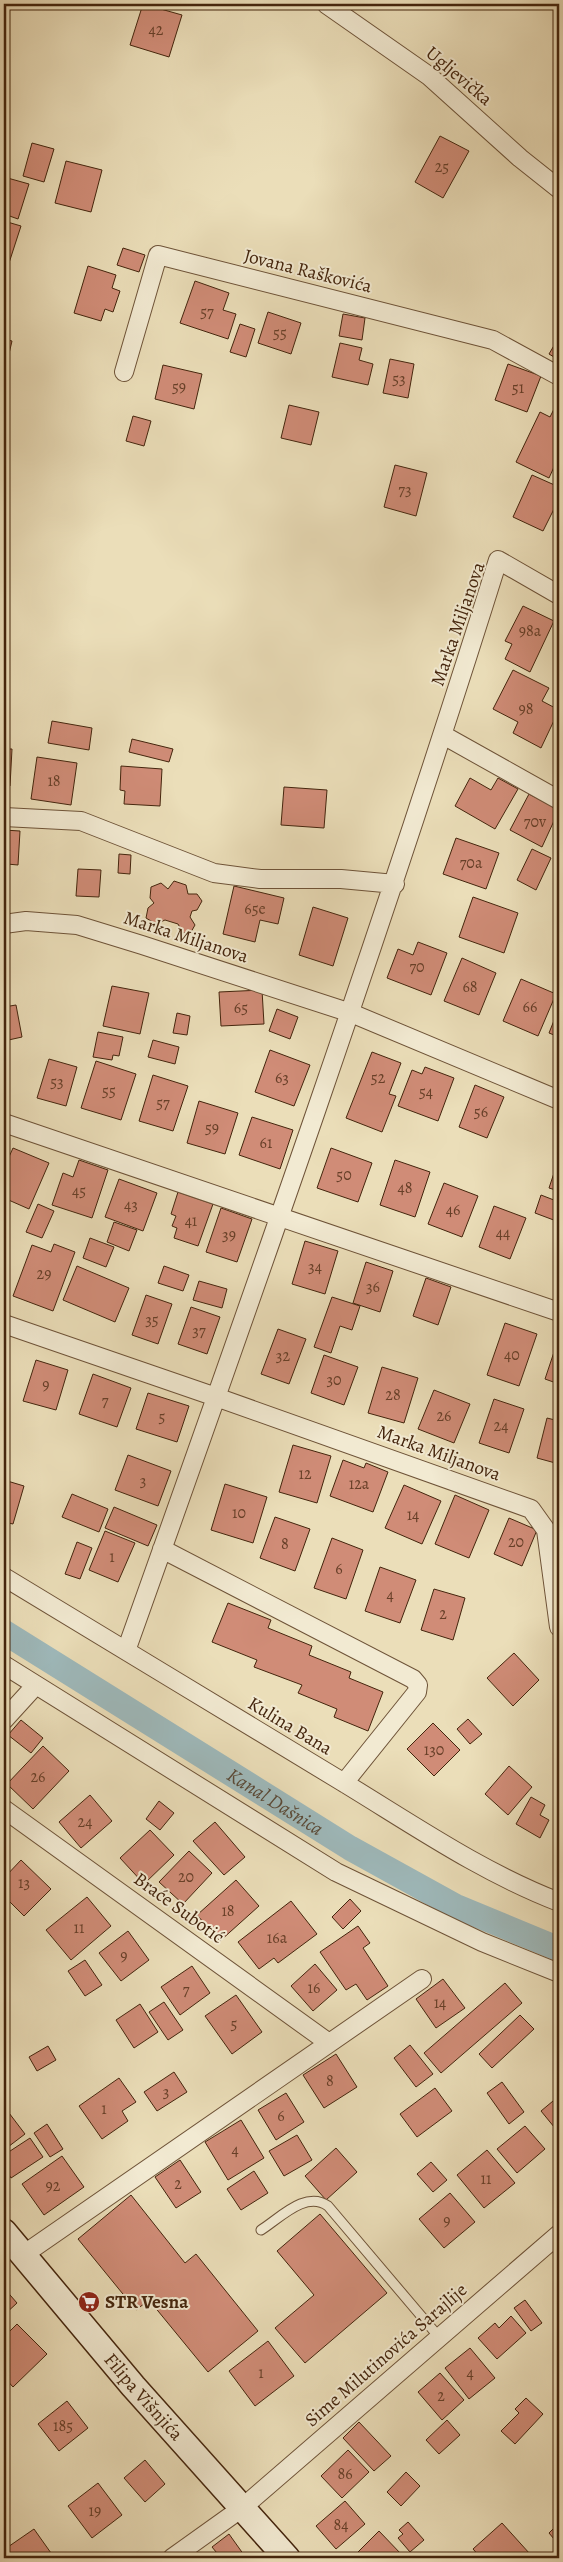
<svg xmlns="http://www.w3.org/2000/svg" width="563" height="2562" font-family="Alegreya,serif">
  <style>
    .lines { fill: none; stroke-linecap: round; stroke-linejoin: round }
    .canal { stroke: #9eb9bb; stroke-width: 25 }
    .building { fill: #d08c77; stroke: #44250d }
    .lane-casing { stroke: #6e5338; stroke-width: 11 }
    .street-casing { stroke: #6e5338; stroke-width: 20 }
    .secondary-casing { stroke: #44250d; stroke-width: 28 }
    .lane { stroke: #f2ead2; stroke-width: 9 }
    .street { stroke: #f2ead2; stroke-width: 18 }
    .secondary { stroke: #f2ead2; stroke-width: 25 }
    .labels { text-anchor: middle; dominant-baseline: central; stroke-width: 4; stroke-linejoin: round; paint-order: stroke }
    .number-label { font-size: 16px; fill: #673f28 }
    .street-label { font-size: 19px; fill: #44250d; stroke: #f2ead2 }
    .poi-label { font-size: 19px; font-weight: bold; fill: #44250d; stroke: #f2ead2; text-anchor: start }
    .water-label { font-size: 20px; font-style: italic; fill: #5a4a38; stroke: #f2ead2 }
  </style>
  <rect width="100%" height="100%" fill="#ebdeb9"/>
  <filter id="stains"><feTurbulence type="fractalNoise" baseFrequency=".004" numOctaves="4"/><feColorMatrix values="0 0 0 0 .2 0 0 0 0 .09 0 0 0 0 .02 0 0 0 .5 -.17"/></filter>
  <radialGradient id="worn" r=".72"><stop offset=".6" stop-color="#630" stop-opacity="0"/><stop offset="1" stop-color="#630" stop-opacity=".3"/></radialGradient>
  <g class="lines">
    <!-- canal -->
    <path class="canal" id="s1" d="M4,1632L350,1848L455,1906L559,1949"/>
  </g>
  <!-- building -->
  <path class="building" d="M143,4L182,15L169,57L130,45Z
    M440,136L469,151L443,198L415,182Z
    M32,143L54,149L44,182L23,176Z
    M66,161L102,170L91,212L55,203Z
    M4,177L29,184L18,219L4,214Z
    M4,221L21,226L9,263L4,262Z
    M123,248L145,255L139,272L117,265Z
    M88,266L116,275L112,288L120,291L113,312L105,309L101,321L74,313Z
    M195,281L229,293L223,310L236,314L228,339L180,323Z
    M268,312L301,323L291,354L258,343Z
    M343,314L365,318L362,340L339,336Z
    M240,324L255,329L246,357L230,352Z
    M559,337V360L549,354Z
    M4,339L12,341L4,375Z
    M340,343L362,348L359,360L373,364L368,385L332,377Z
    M390,359L414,364L408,398L383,393Z
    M508,364L541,376L527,412L495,400Z
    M163,365L202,374L194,409L155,399Z
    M289,405L319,412L311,445L281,438Z
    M555,407L559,409V456L549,478L516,462L540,412L550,417Z
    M133,416L151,421L144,446L126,441Z
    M395,465L427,473L416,516L384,507Z
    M532,475L559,487V512L554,509L543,531L513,517Z
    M523,606L554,621L530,672L505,659L512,644L505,641Z
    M513,670L549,688L542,701L559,710L541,748L513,733L518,722L493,709Z
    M52,721L92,728L89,750L48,743Z
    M132,739L173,749L169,762L129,752Z
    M4,749H12L10,786H4Z
    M37,757L77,763L71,805L31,799Z
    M121,766L162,769L160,806L124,804L125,791L120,790Z
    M470,778L491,790L498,778L518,789L495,829L455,806Z
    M284,787L327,790L324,828L281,825Z
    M529,794L559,810L542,847L510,830Z
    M4,830L20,831L18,865L7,864L6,890L4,889Z
    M456,838L499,853L486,889L443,874Z
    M532,849L551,858L536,890L517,880Z
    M119,854L131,855L130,874L118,873Z
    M78,869L101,870L99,897L76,896Z
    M174,881L186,885L188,894H197L202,901L197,910L192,911L190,917L195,925L191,932L183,933L178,924L165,920L156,924L146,918L148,908L154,903L150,898L151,887L161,883L168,889Z
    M234,886L284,898L278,924L260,920L255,942L223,934Z
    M473,897L518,913L504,953L459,937Z
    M313,907L348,918L333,966L299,955Z
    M418,942L447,953L431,995L387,978L398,949L413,955Z
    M462,958L496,973L479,1015L444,1001Z
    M521,979L556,994L538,1036L503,1021Z
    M112,986L149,993L140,1034L103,1026Z
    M262,990L264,1024L221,1026L219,992Z
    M16,1005L22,1037L4,1041V1007Z
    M559,1008V1037L549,1033Z
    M277,1009L298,1017L290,1039L269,1031Z
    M177,1013L190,1016L187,1035L173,1033Z
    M98,1032L123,1037L119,1056L113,1055L112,1060L93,1057Z
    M153,1040L179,1047L175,1064L148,1057Z
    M270,1050L310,1065L294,1106L255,1092Z
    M372,1052L401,1063L389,1094L396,1096L382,1132L346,1118Z
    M49,1059L77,1067L66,1106L37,1098Z
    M96,1061L136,1074L121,1120L81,1108Z
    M425,1067L454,1078L438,1121L398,1106L412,1070L422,1074Z
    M153,1075L188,1086L173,1131L139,1121Z
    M475,1085L504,1097L487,1138L459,1127Z
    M199,1101L238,1113L225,1154L187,1143Z
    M252,1117L293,1130L280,1169L239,1155Z
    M13,1148L49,1163L29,1209L4,1198V1168Z
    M331,1148L372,1163L358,1202L317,1188Z
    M559,1158V1191L549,1188Z
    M79,1160L108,1170L92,1218L52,1205L63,1173L73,1177Z
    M395,1160L430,1172L415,1217L380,1205Z
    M119,1179L157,1193L143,1231L105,1217Z
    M444,1183L478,1196L462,1237L428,1224Z
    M178,1192L213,1204L198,1246L174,1238L177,1228L172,1226L176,1216L171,1214Z
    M541,1195L559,1202V1222L535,1213Z
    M38,1204L54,1211L42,1238L26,1232Z
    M494,1206L526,1218L510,1259L479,1247Z
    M221,1208L252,1219L237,1262L206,1252Z
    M114,1222L137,1230L129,1251L107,1242Z
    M90,1238L114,1247L106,1267L83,1258Z
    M305,1241L338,1251L325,1294L292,1284Z
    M54,1244L75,1252L53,1311L13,1296L32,1245L51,1252Z
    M366,1262L393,1271L380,1312L353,1303Z
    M77,1266L129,1288L115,1322L63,1300Z
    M164,1266L189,1275L183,1291L158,1283Z
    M426,1278L451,1287L438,1325L413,1316Z
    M199,1281L227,1289L222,1308L193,1300Z
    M146,1295L172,1304L158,1344L132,1335Z
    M332,1297L360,1306L352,1330L340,1326L331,1353L314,1347Z
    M191,1307L220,1317L207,1354L178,1344Z
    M505,1323L537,1334L519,1386L487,1375Z
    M278,1329L306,1339L289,1384L261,1374Z
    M559,1337V1384L545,1379Z
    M324,1355L358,1367L344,1405L311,1393Z
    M36,1360L68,1370L56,1410L23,1401Z
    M382,1367L418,1378L404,1423L368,1413Z
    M93,1374L131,1388L117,1427L79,1414Z
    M434,1390L470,1404L454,1443L418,1429Z
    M148,1393L189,1406L177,1442L136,1429Z
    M494,1399L524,1409L509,1453L479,1443Z
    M547,1418L559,1421V1464L537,1458Z
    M293,1445L331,1456L317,1503L279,1492Z
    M128,1455L171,1471L158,1506L115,1490Z
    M343,1460L364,1468L366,1463L388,1472L373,1512L330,1496Z
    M4,1480L24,1486L13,1524L4,1522Z
    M225,1484L267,1497L253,1543L211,1530Z
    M404,1485L441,1501L422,1544L385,1528Z
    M72,1494L108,1509L99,1532L62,1517Z
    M455,1495L489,1510L469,1558L435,1544Z
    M114,1507L157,1525L148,1546L105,1528Z
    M275,1517L310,1529L295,1571L260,1558Z
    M509,1518L537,1530L522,1566L494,1554Z
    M105,1531L135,1543L118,1582L89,1570Z
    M332,1538L363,1550L346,1599L314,1588Z
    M77,1542L92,1548L80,1579L65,1574Z
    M380,1567L416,1580L400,1623L365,1611Z
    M434,1589L465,1598L453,1640L421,1630Z
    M228,1603L271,1620L268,1628L312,1646L309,1655L351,1672L349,1678L383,1692L368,1731L334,1717L337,1709L298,1693L302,1685L254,1667L257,1660L212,1642Z
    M514,1653L539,1680L513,1706L487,1678Z
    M468,1719L482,1734L470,1744L457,1729Z
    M21,1720L43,1738L31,1753L8,1735Z
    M433,1723L460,1750L434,1776L407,1749Z
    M43,1746L69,1771L33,1809L7,1784Z
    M509,1766L532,1787L508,1815L485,1794Z
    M90,1795L112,1821L81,1848L59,1822Z
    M531,1797L545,1805L540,1815L549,1820L540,1838L516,1824Z
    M159,1801L174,1813L160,1830L146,1819Z
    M215,1822L245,1857L224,1875L193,1841Z
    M150,1830L174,1855L144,1884L120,1858Z
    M189,1851L212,1873L183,1904L159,1882Z
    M21,1860L51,1889L24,1916L4,1896V1878Z
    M236,1880L259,1906L220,1941L197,1915Z
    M87,1897L111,1926L71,1960L46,1930Z
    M350,1899L361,1911L343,1929L332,1917Z
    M291,1901L317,1934L278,1963L274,1958L259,1969L238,1942Z
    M358,1926L370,1943L363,1948L388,1986L367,2000L356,1984L346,1990L320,1952Z
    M128,1931L149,1960L121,1981L99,1953Z
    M85,1960L102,1985L85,1996L68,1971Z
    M315,1964L337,1990L313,2011L291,1986Z
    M192,1966L210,1993L180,2015L161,1987Z
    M443,1979L465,2008L436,2028L416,1999Z
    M505,1983L522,2003L441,2073L424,2053Z
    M236,1995L262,2032L232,2054L205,2016Z
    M164,2002L183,2030L168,2040L149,2012Z
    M140,2004L158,2032L134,2048L116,2020Z
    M520,2015L534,2029L492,2068L479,2054Z
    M410,2045L433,2074L416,2087L394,2058Z
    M48,2046L56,2060L37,2071L29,2057Z
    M336,2054L357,2087L324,2108L303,2075Z
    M174,2072L187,2092L157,2111L144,2092Z
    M119,2078L136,2102L122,2111L128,2121L102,2139L79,2106Z
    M502,2082L524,2112L509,2124L487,2093Z
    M435,2088L452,2111L417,2137L400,2114Z
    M286,2093L304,2122L276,2140L258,2110Z
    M559,2096V2133L541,2111Z
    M6,2109L25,2134L4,2150V2111Z
    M241,2120L264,2158L228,2180L205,2142Z
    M47,2124L63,2149L50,2157L34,2133Z
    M525,2126L545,2149L517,2173L497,2149Z
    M297,2135L312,2160L284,2176L269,2151Z
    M30,2138L43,2157L11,2178L4,2166V2155Z
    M336,2148L357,2172L326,2200L305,2176Z
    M487,2150L515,2183L484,2208L457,2175Z
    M62,2156L84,2187L44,2215L22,2184Z
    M180,2160L201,2192L176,2208L155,2177Z
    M431,2162L447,2180L433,2192L417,2174Z
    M254,2171L268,2193L241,2210L227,2189Z
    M450,2193L475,2222L444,2248L419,2219Z
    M131,2195L185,2263L196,2254L258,2331L208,2372L149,2300L136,2310L78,2239Z
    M320,2214L387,2293L305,2363L275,2328L314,2295L277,2251Z
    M4,2288L17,2303L4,2315Z
    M525,2300L542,2323L531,2331L514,2308Z
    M511,2316L526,2333L497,2359L478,2338L495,2323L499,2328Z
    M17,2324L47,2354L13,2387L4,2377V2337Z
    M268,2341L294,2376L255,2406L229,2371Z
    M470,2348L495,2378L469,2399L445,2368Z
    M440,2373L464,2400L442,2420L418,2392Z
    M526,2398L543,2414L515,2444L501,2431L519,2413L515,2409Z
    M67,2401L88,2428L59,2451L38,2424Z
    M447,2420L460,2435L439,2454L426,2440Z
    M359,2422L391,2456L374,2471L343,2438Z
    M348,2450L369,2472L342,2498L321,2476Z
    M145,2460L165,2484L145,2502L124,2478Z
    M406,2472L420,2486L401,2506L387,2492Z
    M98,2483L122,2515L92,2538L68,2506Z
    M345,2501L365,2524L336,2549L316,2526Z
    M408,2522L424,2540L410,2552L398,2538L403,2534L399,2530Z
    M502,2523L530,2554L526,2558H481L473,2549Z
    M559,2523V2545L549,2533Z
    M34,2529L51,2553L44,2558H10L5,2549Z
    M379,2531L402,2555L398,2558H352Z
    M229,2534L244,2555L240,2558H221L212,2547Z"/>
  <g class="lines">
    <!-- lane casing -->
    <g class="lane-casing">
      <path id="lane" d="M261,2230C280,2218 306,2190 328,2206L439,2337"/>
    </g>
    <!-- street casing -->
    <g class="street-casing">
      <path id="street" d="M326,4L429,76L520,158L559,189
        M124,372L158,255L493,340L559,376
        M443,735L559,800
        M4,817L81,821L214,873L260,879H341L395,884
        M4,924L26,921L77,925L142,945L351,1013L559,1100
        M4,1123L559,1312
        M4,1324L216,1397L531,1509L546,1530L559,1627
        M162,1549L413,1679L418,1685L417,1692L344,1783
        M4,1577C116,1645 229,1713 341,1781C412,1824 481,1872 559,1902
        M126,1651C255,1289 383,927 498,560L559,595
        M4,1665L336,1872L482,1942L559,1973
        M4,1720L35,1686
        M4,1809L329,2043
        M23,2255L422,1979
        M172,2558L242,2508L559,2234"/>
    </g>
    <!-- secondary casing -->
    <g class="secondary-casing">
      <g id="secondary">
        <path id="s2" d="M4,2232L133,2386L287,2558"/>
      </g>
    </g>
    <!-- lane -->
    <use href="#lane" class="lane"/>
    <!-- street -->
    <use href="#street" class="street"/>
    <!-- secondary -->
    <use href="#secondary" class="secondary"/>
  </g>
  <!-- icons -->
  <defs>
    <g id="supermarket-disc" transform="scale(1.125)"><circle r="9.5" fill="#8f2418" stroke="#f2ead2"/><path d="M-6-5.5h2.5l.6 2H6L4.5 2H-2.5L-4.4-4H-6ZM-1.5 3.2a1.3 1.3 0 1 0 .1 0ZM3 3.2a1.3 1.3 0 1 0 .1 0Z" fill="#fff"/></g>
  </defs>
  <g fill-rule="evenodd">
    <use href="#supermarket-disc" x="89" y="2302"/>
  </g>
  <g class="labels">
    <!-- number labels -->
    <g class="number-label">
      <text x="156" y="30">42</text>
      <text x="442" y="167">25</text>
      <text x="207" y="312">57</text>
      <text x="280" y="333">55</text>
      <text x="399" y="379">53</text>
      <text x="179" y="387">59</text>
      <text x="518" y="388">51</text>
      <text x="405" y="490">73</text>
      <text x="530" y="631">98a</text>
      <text x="526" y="709">98</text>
      <text x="54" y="781">18</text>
      <text x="535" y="822">70v</text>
      <text x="471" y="863">70a</text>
      <text x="255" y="909">65e</text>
      <text x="417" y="967">70</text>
      <text x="470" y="987">68</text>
      <text x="530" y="1007">66</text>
      <text x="241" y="1008">65</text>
      <text x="282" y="1078">63</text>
      <text x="378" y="1078">52</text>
      <text x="57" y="1082">53</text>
      <text x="109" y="1091">55</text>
      <text x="426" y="1092">54</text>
      <text x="163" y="1103">57</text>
      <text x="481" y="1112">56</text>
      <text x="212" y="1128">59</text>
      <text x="266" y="1143">61</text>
      <text x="344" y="1175">50</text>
      <text x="405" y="1188">48</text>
      <text x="79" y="1191">45</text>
      <text x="131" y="1205">43</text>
      <text x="453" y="1210">46</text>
      <text x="191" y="1221">41</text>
      <text x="503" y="1233">44</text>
      <text x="229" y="1235">39</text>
      <text x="315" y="1267">34</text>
      <text x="44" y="1274">29</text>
      <text x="373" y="1287">36</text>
      <text x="152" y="1320">35</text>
      <text x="199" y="1331">37</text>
      <text x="512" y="1355">40</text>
      <text x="283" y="1356">32</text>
      <text x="334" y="1380">30</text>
      <text x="46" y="1385">9</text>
      <text x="393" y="1395">28</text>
      <text x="105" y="1401">7</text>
      <text x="444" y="1416">26</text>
      <text x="162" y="1417">5</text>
      <text x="501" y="1426">24</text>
      <text x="305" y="1474">12</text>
      <text x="143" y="1481">3</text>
      <text x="359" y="1484">12a</text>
      <text x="239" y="1513">10</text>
      <text x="413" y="1515">14</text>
      <text x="516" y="1542">20</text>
      <text x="285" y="1544">8</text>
      <text x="112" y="1557">1</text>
      <text x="339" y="1569">6</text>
      <text x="390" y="1595">4</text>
      <text x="443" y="1614">2</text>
      <text x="434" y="1750">130</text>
      <text x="38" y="1777">26</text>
      <text x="85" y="1822">24</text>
      <text x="186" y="1877">20</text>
      <text x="24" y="1883">13</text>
      <text x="228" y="1911">18</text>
      <text x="79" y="1928">11</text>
      <text x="277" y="1938">16a</text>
      <text x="124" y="1956">9</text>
      <text x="314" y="1988">16</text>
      <text x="186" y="1990">7</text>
      <text x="440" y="2003">14</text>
      <text x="234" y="2024">5</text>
      <text x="330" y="2081">8</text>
      <text x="166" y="2092">3</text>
      <text x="104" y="2109">1</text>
      <text x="281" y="2116">6</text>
      <text x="235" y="2150">4</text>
      <text x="486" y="2179">11</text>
      <text x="178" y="2184">2</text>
      <text x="53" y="2186">92</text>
      <text x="447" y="2221">9</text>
      <text x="261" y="2373">1</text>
      <text x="470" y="2373">4</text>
      <text x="441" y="2396">2</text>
      <text x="63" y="2426">185</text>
      <text x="345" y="2474">86</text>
      <text x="95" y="2511">19</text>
      <text x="341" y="2525">84</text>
    </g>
    <!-- street labels -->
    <g class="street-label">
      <text transform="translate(459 76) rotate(40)">Ugljevička</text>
      <text transform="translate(308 271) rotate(14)">Jovana Raškovića</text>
      <text transform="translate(458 624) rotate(-71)">Marka Miljanova</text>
      <text transform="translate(186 937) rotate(18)">Marka Miljanova</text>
      <text transform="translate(439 1453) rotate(20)">Marka Miljanova</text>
      <text transform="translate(290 1726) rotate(31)">Kulina Bana</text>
      <text transform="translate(179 1908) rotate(36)">Braće Subotić</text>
      <text transform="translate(386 2355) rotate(-41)">Sime Milutinovića Sarajlije</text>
      <text stroke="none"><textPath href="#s2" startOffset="216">Filipa Višnjića</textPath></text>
    </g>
    <!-- poi labels -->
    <g class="poi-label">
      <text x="105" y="2302">STR Vesna</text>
    </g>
    <!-- water labels -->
    <g class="water-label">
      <text stroke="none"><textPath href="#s1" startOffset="320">Kanal Dašnica</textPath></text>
    </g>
  </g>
  <!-- margin -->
  <rect width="563" height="2562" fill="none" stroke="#ebdeb9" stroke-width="20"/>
  <rect x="5" y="5" width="553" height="2552" fill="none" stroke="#44250d" stroke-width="2.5"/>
  <rect x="10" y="10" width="543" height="2542" fill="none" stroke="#44250d"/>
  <rect width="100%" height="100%" filter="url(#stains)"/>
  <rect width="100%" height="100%" fill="url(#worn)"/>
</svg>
